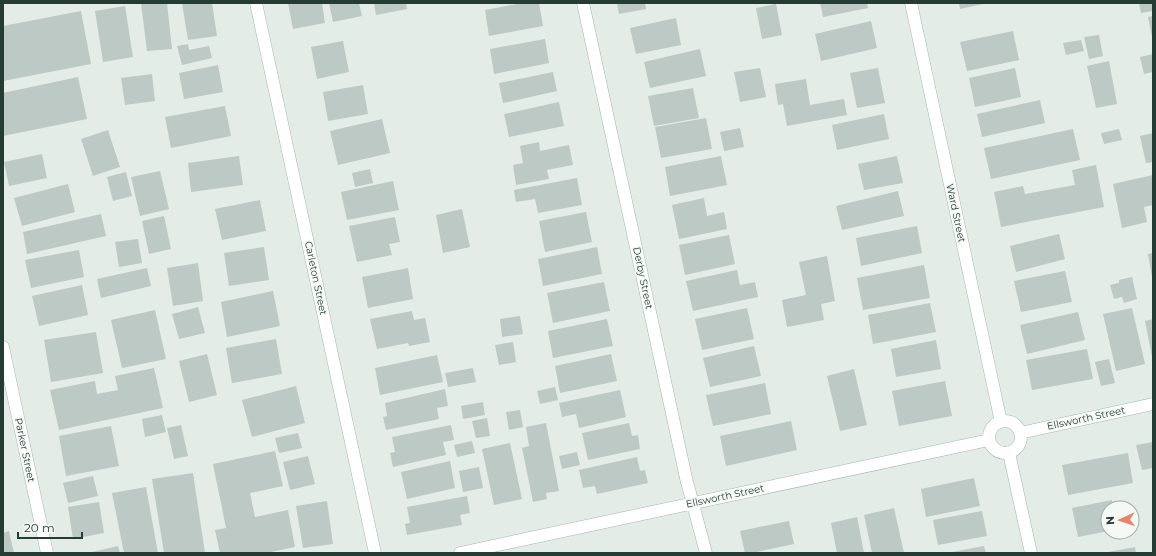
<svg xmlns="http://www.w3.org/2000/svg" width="1156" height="556" font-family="Montserrat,sans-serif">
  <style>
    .building { fill: #bcc9c4 }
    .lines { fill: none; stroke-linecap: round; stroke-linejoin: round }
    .minor-casing { stroke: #a7b4af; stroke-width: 13 }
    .minor { stroke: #fff; stroke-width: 12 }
    .labels { text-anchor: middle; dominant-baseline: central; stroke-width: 3; stroke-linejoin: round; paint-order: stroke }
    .street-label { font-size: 10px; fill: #253c35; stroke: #f4f9f6 }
  </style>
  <rect width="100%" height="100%" fill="#e4ece8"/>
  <!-- building -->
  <path class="building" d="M141,3H167L172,49L147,51Z
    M182,3H212L217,36L188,40Z
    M288,3H322L325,23L293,29Z
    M329,3H359L362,16L333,22Z
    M374,3H406L407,9L376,15Z
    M522,3H539L543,26L489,36L485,10Z
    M617,3H645L646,9L619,14Z
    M820,3H867L868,8L823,17Z
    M959,3H983V4L960,9Z
    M1139,3H1153V11L1141,13Z
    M776,4L782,35L762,39L756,8Z
    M125,6L133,57L103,62L95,11Z
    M81,11L91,64L3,81V26Z
    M1153,16V36L1152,37L1148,17Z
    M676,18L681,45L636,54L630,28Z
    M871,21L877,48L821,61L815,34Z
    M1013,31L1019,60L967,71L960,42Z
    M1099,35L1103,56L1089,59L1084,37Z
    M545,39L549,63L494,74L490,49Z
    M1081,40L1084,51L1066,55L1063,43Z
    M343,41L349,72L317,79L311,47Z
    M188,44L189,50L209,46L212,58L182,65L177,46Z
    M700,49L706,76L650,88L644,62Z
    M1153,54V72L1144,74L1140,57Z
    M1109,61L1117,104L1096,108L1087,66Z
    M218,65L223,92L184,99L179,73Z
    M760,68L766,97L740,102L734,72Z
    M878,68L885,103L857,108L850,73Z
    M1015,68L1021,97L975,107L969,78Z
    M553,72L557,91L503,103L499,83Z
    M152,74L155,101L125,105L121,78Z
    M78,77L87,119L3,136V93Z
    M806,79L810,105L844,99L847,115L787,126L783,104L778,105L775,84Z
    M363,85L368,114L328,121L323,92Z
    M693,88L699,118L654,126L648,96Z
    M1040,100L1045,123L982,137L977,114Z
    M559,102L564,126L509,137L504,114Z
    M225,106L231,136L171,148L165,117Z
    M884,114L889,139L837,150L832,125Z
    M706,118L712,149L661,158L655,127Z
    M382,119L390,153L338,165L330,131Z
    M740,128L744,147L724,151L720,132Z
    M1073,129L1080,160L991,179L984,148Z
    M1119,129L1122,140L1104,144L1101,133Z
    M108,130L120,167L93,176L81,139Z
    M1153,133V162L1146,163L1140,136Z
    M539,142L540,151L569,145L573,165L547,170L549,179L516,185L513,165L523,163L520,146Z
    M42,154L47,178L9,186L4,162Z
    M239,156L243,185L191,192L188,163Z
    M721,156L727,185L670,196L665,167Z
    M897,156L903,183L864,190L858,164Z
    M1096,165L1104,207L1001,227L994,192L1023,186L1025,194L1075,185L1072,170Z
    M370,169L373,183L355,187L352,173Z
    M160,171L169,209L140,216L131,177Z
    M126,172L132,196L113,201L107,177Z
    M1153,175V205L1144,207L1147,222L1122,228L1113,184Z
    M577,178L582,205L538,213L535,199L516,202L514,190Z
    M393,181L399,210L347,220L341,192Z
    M68,184L75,212L22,226L14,198Z
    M898,191L904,216L842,230L836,206Z
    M704,198L707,216L724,212L727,229L679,239L672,205Z
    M260,200L266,231L222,240L215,209Z
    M462,209L470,247L443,253L436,215Z
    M586,212L592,242L545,252L539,221Z
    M101,214L106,236L27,254L23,232Z
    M164,216L171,249L149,254L142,221Z
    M395,217L400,242L389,244L392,255L357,262L349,226Z
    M917,226L922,253L861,266L856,238Z
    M1059,234L1065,259L1016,272L1010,246Z
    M729,235L735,264L685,275L679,245Z
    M138,239L142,263L119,267L115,242Z
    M264,247L269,280L229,286L224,253Z
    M597,247L602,274L543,286L538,259Z
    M79,250L84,277L31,288L25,260Z
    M1153,253V277H1152L1148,254Z
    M827,256L835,301L821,304L824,320L787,327L782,300L806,295L799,262Z
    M198,263L203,301L173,306L167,268Z
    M924,265L930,298L863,310L857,278Z
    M147,268L151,286L101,298L97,279Z
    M408,268L413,299L368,308L362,277Z
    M737,270L740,285L755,282L758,297L693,311L686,281Z
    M1065,271L1072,302L1021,312L1014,281Z
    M1132,277L1137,299L1124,303L1122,297L1114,299L1110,285L1119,283V280Z
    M604,282L610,311L553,323L547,293Z
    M82,285L88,315L39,326L32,296Z
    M273,291L280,326L227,337L221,302Z
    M930,303L936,332L873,344L868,315Z
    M198,307L205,333L179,339L172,314Z
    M747,308L754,339L702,350L695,319Z
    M1132,308L1145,364L1116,371L1103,314Z
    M155,310L166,359L122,368L111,320Z
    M412,311L414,320L425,318L430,342L409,346L408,343L377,349L370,319Z
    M1078,312L1085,340L1027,354L1020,325Z
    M520,316L523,334L502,337L500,319Z
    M607,319L613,346L553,358L548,331Z
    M1153,319V356L1152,357L1145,321Z
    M96,332L103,373L51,382L44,340Z
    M276,339L282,374L232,383L226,348Z
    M936,340L941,369L896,377L891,349Z
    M513,342L516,362L499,365L495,345Z
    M754,346L761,376L710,387L703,358Z
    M1087,349L1093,379L1032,390L1026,360Z
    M207,354L217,395L189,402L179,361Z
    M611,354L617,381L560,393L555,366Z
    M437,355L443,382L380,395L375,368Z
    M1109,359L1115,383L1101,386L1095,362Z
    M154,368L163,408L59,430L50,390L95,381L97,394L118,390L115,376Z
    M473,368L476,382L448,387L445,373Z
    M854,369L867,425L840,431L827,376Z
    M945,381L952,416L899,426L892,391Z
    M765,383L771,414L713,426L706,395Z
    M296,386L305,423L252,437L242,400Z
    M555,387L558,400L540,404L537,391Z
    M445,389L448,406L437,408L439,419L386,430L383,417L387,416L385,403Z
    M620,390L626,417L579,428L576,414L562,417L559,403Z
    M483,402L485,415L463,419L461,406Z
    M520,410L523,427L509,430L506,412Z
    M162,415L166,432L145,437L142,419Z
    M487,418L490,436L476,438L472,421Z
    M791,421L797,450L726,466L720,436Z
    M546,423L559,491L546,493L547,499L533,502L522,448L529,446L526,427Z
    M629,423L632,436L638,435L640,449L588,460L582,433Z
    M181,425L188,456L174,459L167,428Z
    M451,425L454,440L443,442L446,455L393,467L390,453L395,452L392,437Z
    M111,426L119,466L66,476L59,436Z
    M298,433L302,448L279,453L275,438Z
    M472,441L475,453L457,457L454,445Z
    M1153,442V468L1142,470L1136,445Z
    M510,443L522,499L494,505L482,449Z
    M275,451L283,486L250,493L255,517L288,510L295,547L266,553H220L215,530L226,528L213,464Z
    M577,452L580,465L562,469L559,456Z
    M1128,453L1133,483L1068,495L1062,465Z
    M308,456L315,484L290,490L283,462Z
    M637,457L640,471L645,470L648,483L597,494L595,486L583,488L579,470Z
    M450,461L455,488L407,499L401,472Z
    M479,467L483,488L463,492L459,471Z
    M193,473L205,553H164L152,479Z
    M93,476L98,496L68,503L63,483Z
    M974,478L980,506L926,517L921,489Z
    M146,487L158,553H124L112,493Z
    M467,496L470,513L460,515L462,525L407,535L405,524L410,523L407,507Z
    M1112,500L1113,508H1108V531L1078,537L1072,508Z
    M327,501L333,544L303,548L296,506Z
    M99,502L104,533L73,539L68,507Z
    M894,508L904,553H872L864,515Z
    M982,511L987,536L938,545L933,520Z
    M857,517L864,553H837L831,523Z
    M789,521L794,544L752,553H745L740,531Z
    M9,531L14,553H3V533Z
    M118,546L120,553H92V552Z
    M984,546L986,553H952V552Z
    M1135,547L1136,553H1108V552Z"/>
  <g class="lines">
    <!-- minor casing -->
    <g class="minor-casing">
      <path id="minor" d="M256,3L375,553
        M583,3L686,478L706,553
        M911,3L1001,422
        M3,347L47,553
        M989 437a16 16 0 1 1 32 0a16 16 0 1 1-32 0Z
        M1020,433L1153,404
        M1009,453L1031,553
        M460,553L989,440"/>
    </g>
    <!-- minor -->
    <use href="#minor" class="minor"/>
  </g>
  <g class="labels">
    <!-- street labels -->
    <g class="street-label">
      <text transform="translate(956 213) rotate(78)">Ward Street</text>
      <text transform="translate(316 278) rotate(78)">Carleton Street</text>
      <text transform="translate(643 278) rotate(78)">Derby Street</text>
      <text transform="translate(1086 418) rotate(-12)">Ellsworth Street</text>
      <text transform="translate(25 450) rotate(78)">Parker Street</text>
      <text transform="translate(725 496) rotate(-12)">Ellsworth Street</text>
    </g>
  </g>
  <!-- border -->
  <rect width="1156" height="556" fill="none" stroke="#253c35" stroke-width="8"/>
  <!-- north arrow -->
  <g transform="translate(1120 520) rotate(267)"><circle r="19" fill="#f4f9f6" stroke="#a1ada9"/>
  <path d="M0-3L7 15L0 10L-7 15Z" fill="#e58469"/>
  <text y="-6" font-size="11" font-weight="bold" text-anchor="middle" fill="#253c35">N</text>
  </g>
  <!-- scale -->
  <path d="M18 532v6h64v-6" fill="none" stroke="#253c35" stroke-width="2"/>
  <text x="24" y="532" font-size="12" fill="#253c35" stroke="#f4f9f6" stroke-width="3" paint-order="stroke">20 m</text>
</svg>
